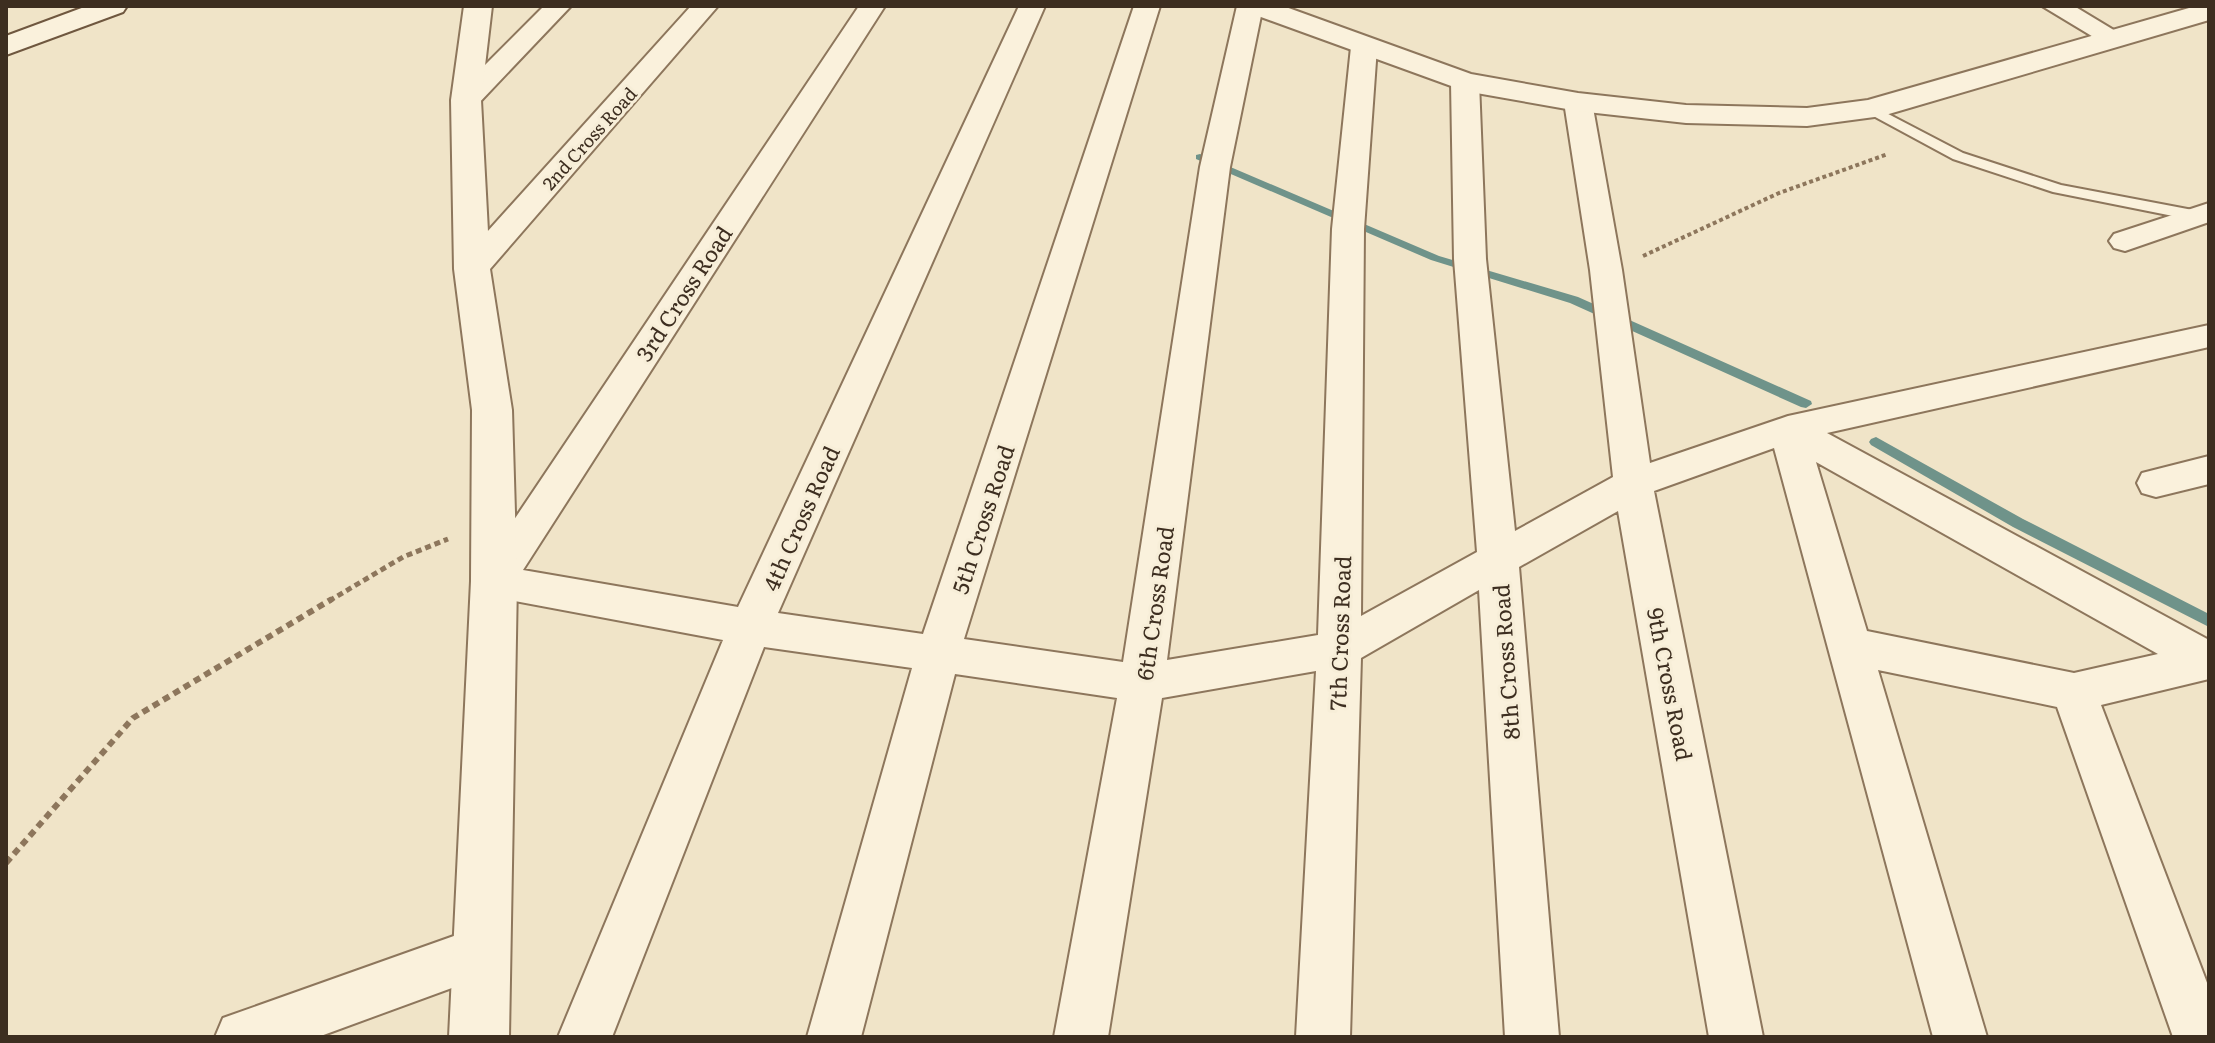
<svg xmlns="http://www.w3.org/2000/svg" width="2215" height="1043" font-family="Literata,serif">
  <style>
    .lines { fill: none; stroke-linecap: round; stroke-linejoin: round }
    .stream { fill: #6f938a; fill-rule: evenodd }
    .service-casing { stroke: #8d765c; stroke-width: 4 }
    .minor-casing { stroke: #8d765c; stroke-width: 4 }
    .tertiary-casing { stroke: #8d765c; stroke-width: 4 }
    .secondary-casing { stroke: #6f573f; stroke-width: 4 }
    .path-far2 { stroke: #8d765c; stroke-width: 4; stroke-dasharray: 4 3; stroke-linecap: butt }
    .path-far1 { stroke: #8d765c; stroke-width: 5; stroke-dasharray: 6 4; stroke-linecap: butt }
    .path { stroke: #8d765c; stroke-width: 6; stroke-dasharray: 7 5; stroke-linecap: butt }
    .service { fill: #faf1dc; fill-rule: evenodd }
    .minor { fill: #faf1dc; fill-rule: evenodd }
    .tertiary { fill: #faf1dc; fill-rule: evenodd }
    .secondary { fill: #faf1dc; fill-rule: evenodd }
    .labels { text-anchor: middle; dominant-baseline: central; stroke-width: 6; stroke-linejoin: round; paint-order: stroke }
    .far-street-label { font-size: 18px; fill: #3d2e20; stroke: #f7eed8 }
    .street-label { font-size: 22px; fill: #3d2e20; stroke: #f7eed8 }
  </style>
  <rect width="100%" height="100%" fill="#f0e4c8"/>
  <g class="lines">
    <!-- stream -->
    <path class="stream" d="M1200,154L1439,256L1578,297L1811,401L1812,404L1806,408L1801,407L1570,303L1431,260L1196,159V155Z
      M1876,437L2023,519L2209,614V627L2013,527L1871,445L1869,442L1871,439Z"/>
    <!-- service casing -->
    <g class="service-casing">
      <path id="service" d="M1871,105L1963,153L2061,185L2198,211L2206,216L2198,221L2053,192L1953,159L1866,112L1864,109Z"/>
    </g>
    <!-- minor casing -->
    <g class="minor-casing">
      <path id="minor" d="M544,6H571L476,106H456L452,100L456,94Z
        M691,6H718L484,276L472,279L460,276L456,269L460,262Z
        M859,6H885L523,570L738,607L1019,6H1045L778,613L923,634L1134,6H1160L964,639L1123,662L1200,167L1237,6H1263L1230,167L1167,660L1318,635L1332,229L1351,47L1364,39L1377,47L1364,229L1361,616L1477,552L1454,259L1451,82L1455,76H1475L1479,82L1486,259L1515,531L1613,477L1590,270L1564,102L1568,96H1588L1592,102L1622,270L1650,463L1788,416L2209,325V347L1827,433L2209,640V679L2101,705L2209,988V1037H2173L2057,707L1878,670L1987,1037H1933L1774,448L1654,491L1763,1037H1709L1618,511L1519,567L1559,1037H1505L1479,590L1361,658L1350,1037H1296L1316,671L1162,698L1108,1037H1054L1117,698L955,674L861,1037H807L912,668L764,647L612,1037H558L723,640L494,597L479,593L473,581ZM1816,462L2158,654L2074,673L1867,631Z
        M2042,6H2074L2127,38L2123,44H2105Z
        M2209,203V222L2125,251L2114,248L2109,241L2114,234Z
        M2209,456V484L2156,497L2142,493L2137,483L2142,473Z
        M482,926L501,934L508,952L501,970L318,1037H215L223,1018Z"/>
    </g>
    <!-- tertiary casing -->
    <g class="tertiary-casing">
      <path id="tertiary" d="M464,6H492L481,100L490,269L512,410L517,581L509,1037H449L471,581L472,410L454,269L451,100Z
        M1243,6H1283L1471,74L1578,93L1686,105L1807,108L1868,100L2196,6H2209V20L1882,116L1807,126L1686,123L1578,111L1465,91L1247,12Z"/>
    </g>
    <!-- secondary casing -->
    <g class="secondary-casing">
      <path id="secondary" d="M87,6H127L123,12L6,55V36Z"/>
    </g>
    <!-- path-far2 -->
    <path class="path-far2" d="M1643,256L1779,193L1888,154"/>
    <!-- path-far1 -->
    <path class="path-far1" d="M329,601L403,557L448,539"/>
    <!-- path -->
    <path class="path" d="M6,863L133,718L332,599"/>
    <!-- service -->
    <use href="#service" class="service"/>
    <!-- minor -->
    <use href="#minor" class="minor"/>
    <!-- tertiary -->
    <use href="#tertiary" class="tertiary"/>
    <!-- secondary -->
    <use href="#secondary" class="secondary"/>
  </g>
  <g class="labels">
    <!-- far-street labels -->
    <g class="far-street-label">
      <text transform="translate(589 138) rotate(-48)">2nd Cross Road</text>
    </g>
    <!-- street labels -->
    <g class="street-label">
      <text transform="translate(683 293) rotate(-57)">3rd Cross Road</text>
      <text transform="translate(800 518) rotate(-66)">4th Cross Road</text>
      <text transform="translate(982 519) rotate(-72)">5th Cross Road</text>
      <text transform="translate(1154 603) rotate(-82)">6th Cross Road</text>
      <text transform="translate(1339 633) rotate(-88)">7th Cross Road</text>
      <text transform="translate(1505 662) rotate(-94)">8th Cross Road</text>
      <text transform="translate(1671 684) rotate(79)">9th Cross Road</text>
    </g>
  </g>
  <!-- border -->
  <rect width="2215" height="1043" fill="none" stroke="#3d2e20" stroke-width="16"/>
</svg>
